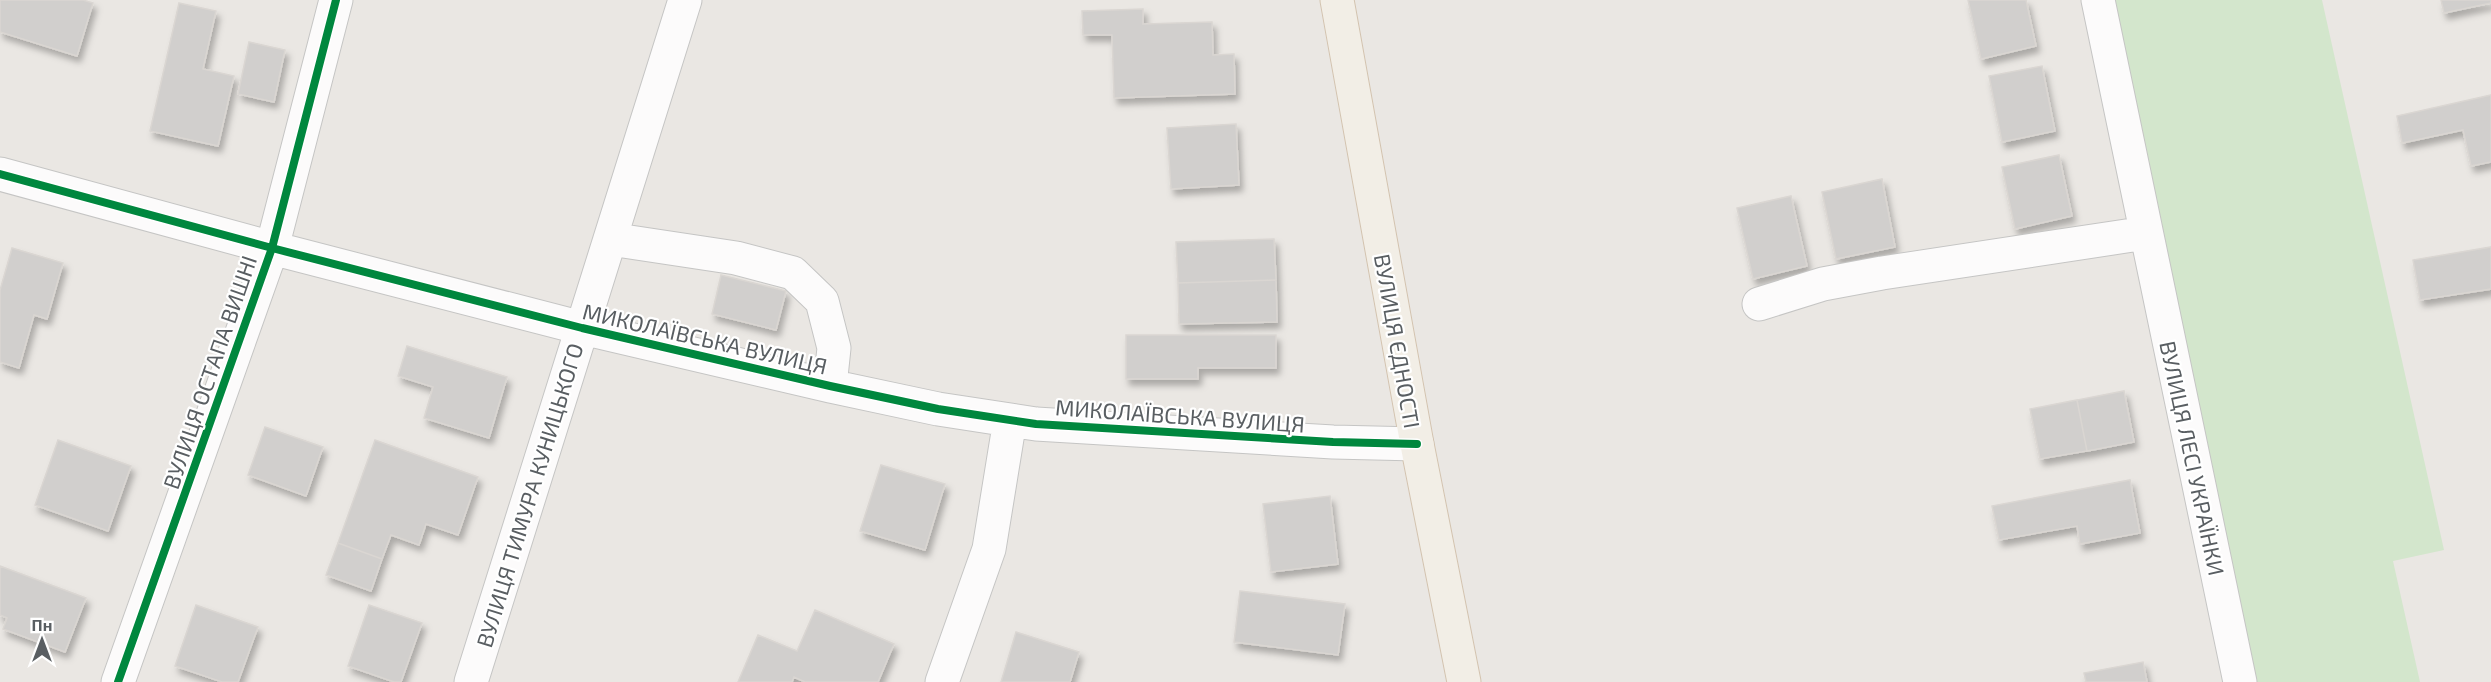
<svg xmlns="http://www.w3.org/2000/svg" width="2491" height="682" font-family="'Exo 2',sans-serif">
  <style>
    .green { fill: #d3e6cc }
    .building { fill: #d1cfcd; stroke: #dad6d2; stroke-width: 1.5; filter: url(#shadow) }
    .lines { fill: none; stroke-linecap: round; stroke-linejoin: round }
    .minor-casing { stroke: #c5c5c4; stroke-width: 35 }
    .major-casing { stroke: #d3c3af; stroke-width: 35 }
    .minor { stroke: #fcfbfb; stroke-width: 33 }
    .major { stroke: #f2eee6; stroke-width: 33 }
    .cycleway-casing { stroke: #fff; stroke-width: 11 }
    .cycleway { stroke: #00873e; stroke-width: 8 }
    .labels { text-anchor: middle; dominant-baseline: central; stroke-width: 4.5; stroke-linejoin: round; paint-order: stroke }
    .street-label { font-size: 22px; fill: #595e62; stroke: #fff }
  </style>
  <defs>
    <filter id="shadow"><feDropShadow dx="3.5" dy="6" stdDeviation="3" flood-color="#0004"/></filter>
  </defs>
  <rect width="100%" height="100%" fill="#eae7e3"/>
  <!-- green -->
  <path class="green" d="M2107,0H2322L2444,550L2393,561L2420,682H2250Z"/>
  <!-- building -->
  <path class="building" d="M0,0H83L93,3L77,56L0,32Z
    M1968,0H2026L2036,46L1981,59Z
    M2441,0H2491V3L2444,13Z
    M179,3L216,11L203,69L234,76L218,146L150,131Z
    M1143,9V24L1212,22L1213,55L1234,54L1235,94L1114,98L1112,35H1083L1082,11Z
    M249,42L285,50L274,102L238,94Z
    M2042,66L2055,131L2002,142L1989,76Z
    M2491,95V162L2471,166L2463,130L2402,143L2397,116Z
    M1236,124L1239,185L1171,189L1167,128Z
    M2059,155L2072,216L2015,229L2002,167Z
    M1882,179L1895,247L1836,259L1822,192Z
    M1791,196L1807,266L1753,279L1737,208Z
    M1274,239L1276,280L1178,283L1176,242Z
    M2491,247V289L2420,300L2413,260Z
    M12,248L63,263L47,319L34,315L19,368L0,362V290Z
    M721,275L786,291L776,330L712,314Z
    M1276,280L1277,322L1179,324L1178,283Z
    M1126,335H1276V368H1198V379H1126Z
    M407,346L507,377L489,438L424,418L433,387L398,376Z
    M2124,391L2134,442L2087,451L2077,400Z
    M2077,400L2087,451L2040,459L2030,409Z
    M265,427L323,447L306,496L248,475Z
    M58,440L131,466L108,531L35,505Z
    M375,440L478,477L458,535L426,524L419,545L391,535L382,559L338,543Z
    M881,465L945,484L925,550L860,531Z
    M2130,480L2140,533L2080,544L2077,526L1999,540L1992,506Z
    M1330,496L1338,564L1271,572L1263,504Z
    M338,543L382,559L371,591L326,575Z
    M0,566L86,598L65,652L3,629L7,618L0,615Z
    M1240,591L1345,604L1338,655L1234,642Z
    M196,605L258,627L238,682H222L175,666Z
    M369,605L422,623L401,682H394L348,666Z
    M815,610L894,644L878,682H805L794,677L792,682H738L758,635L797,651Z
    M1016,632L1079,652L1070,682H1001Z
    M2143,662L2147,682H2086L2084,673Z"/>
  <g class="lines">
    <!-- minor casing -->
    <g class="minor-casing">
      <path id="minor" d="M2098,0L2240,682
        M0,174L272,248L582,328L830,386L938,409L1036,424L1333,442L1417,444
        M610,239L736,258L793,273L822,301L834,348L830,386
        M1759,304L1823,284L1882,273L2146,233
        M118,682L272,248L336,0
        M471,682L685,0
        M942,682L989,549L1010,420"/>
    </g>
    <!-- major casing -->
    <g class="major-casing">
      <path id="major" d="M1337,0L1417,444L1464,682"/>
    </g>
    <!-- minor -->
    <use href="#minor" class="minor"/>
    <!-- major -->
    <use href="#major" class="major"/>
    <!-- cycleway casing -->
    <g class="cycleway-casing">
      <path id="cycleway" d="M0,174L272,248L582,328L830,386L938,409L1036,424L1333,442L1417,444
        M118,682L272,248L336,0"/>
    </g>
    <!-- cycleway -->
    <use href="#cycleway" class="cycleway"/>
  </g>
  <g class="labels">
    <!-- street labels -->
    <g class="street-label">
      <text transform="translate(705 338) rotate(13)">МИКОЛАЇВСЬКА ВУЛИЦЯ</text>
      <text transform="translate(1398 341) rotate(80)">ВУЛИЦЯ ЄДНОСТІ</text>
      <text transform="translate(209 372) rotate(-71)">ВУЛИЦЯ ОСТАПА ВИШНІ</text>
      <text transform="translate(1180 415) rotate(4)">МИКОЛАЇВСЬКА ВУЛИЦЯ</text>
      <text transform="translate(2193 458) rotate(78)">ВУЛИЦЯ ЛЕСІ УКРАЇНКИ</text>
      <text transform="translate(529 495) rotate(-73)">ВУЛИЦЯ ТИМУРА КУНИЦЬКОГО</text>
    </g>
  </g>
  <!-- north arrow -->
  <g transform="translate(42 640)" stroke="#ffffff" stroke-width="4.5" paint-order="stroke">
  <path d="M0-4.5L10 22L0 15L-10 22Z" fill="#595e62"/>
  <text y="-9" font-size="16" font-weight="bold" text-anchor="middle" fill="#595e62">Пн</text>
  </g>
</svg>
